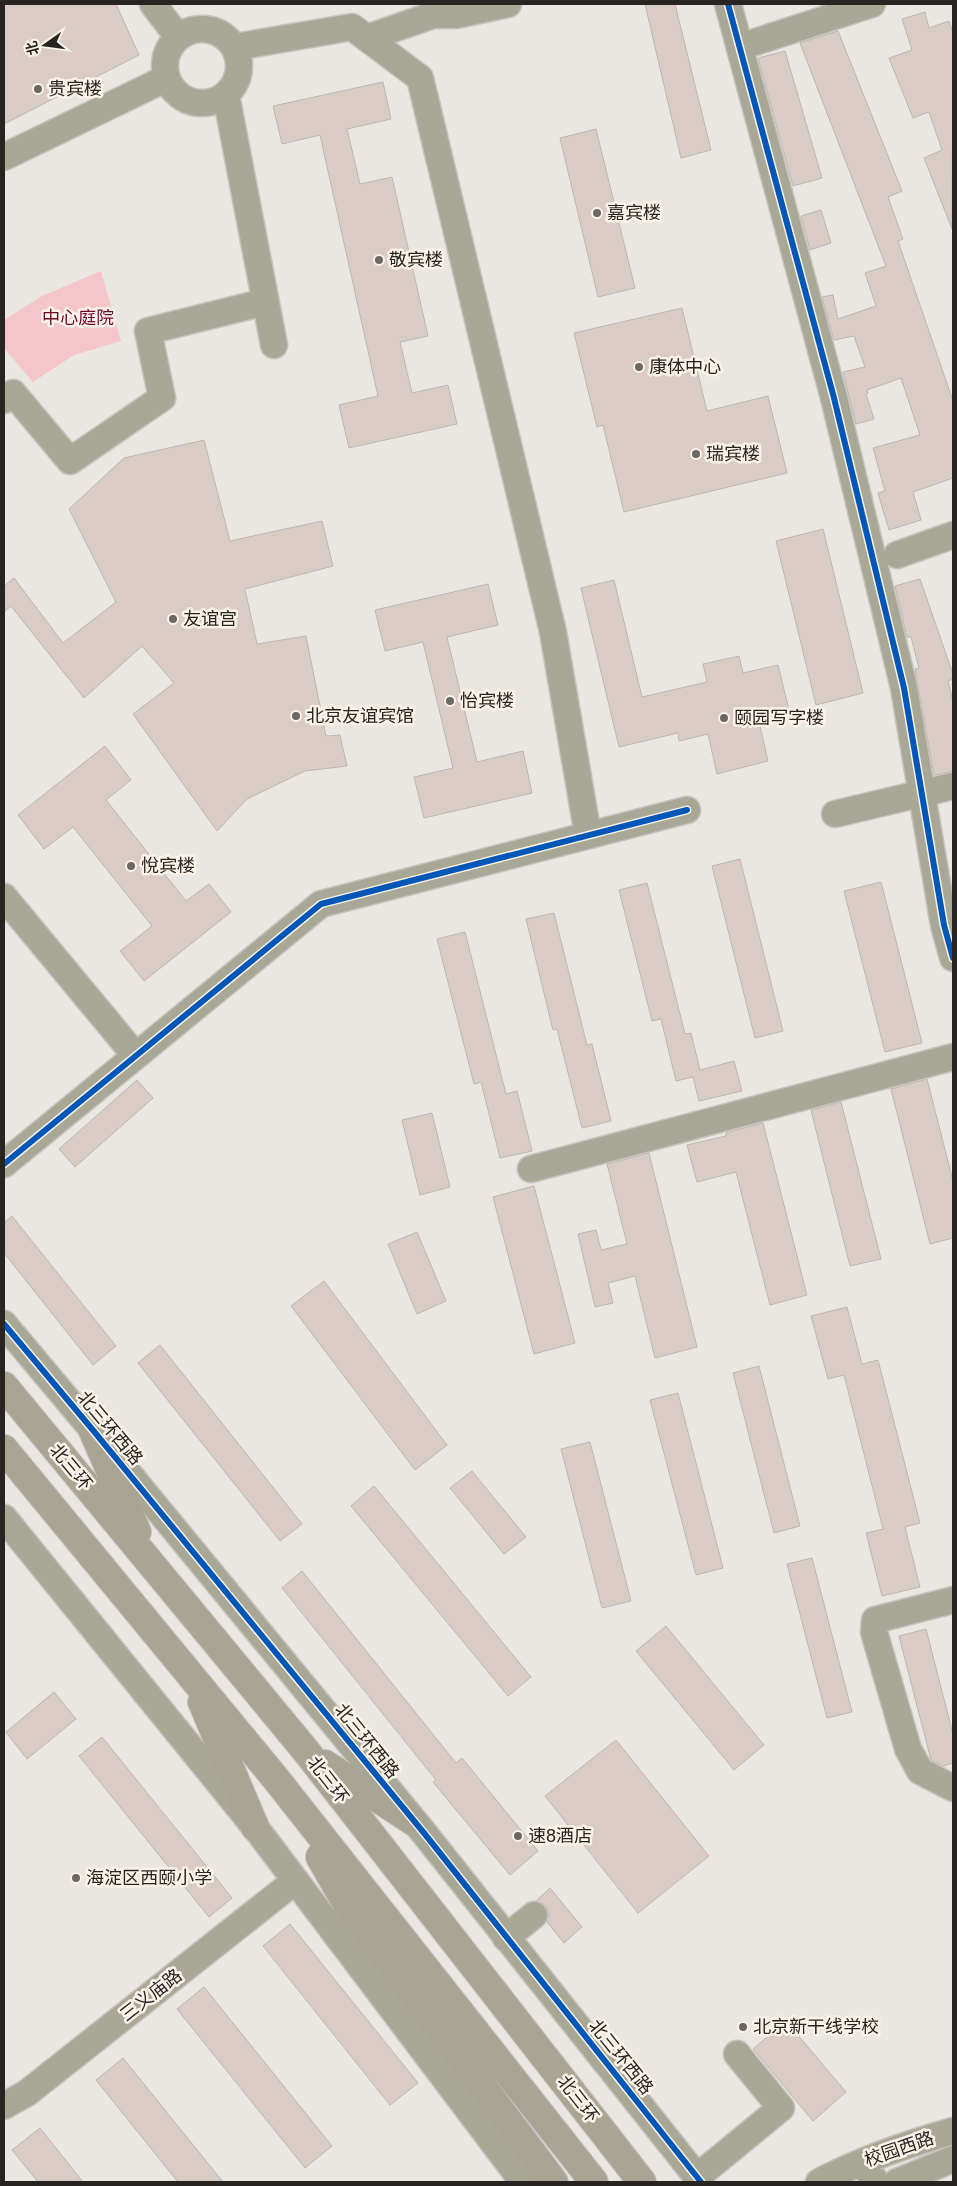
<svg xmlns="http://www.w3.org/2000/svg" width="957" height="2186" font-family="Arial,'Noto Sans SC',sans-serif">
  <style>
    .green { fill: #f4c6ca }
    .building { fill: #daccc5; stroke: #bab6b3 }
    .lines { fill: none; stroke-linecap: round; stroke-linejoin: round }
    .minor-casing { stroke: #c6c3bf; stroke-width: 29 }
    .highway-casing { stroke: #c6c3bf; stroke-width: 30 }
    .minor { stroke: #a9a796; stroke-width: 26 }
    .highway { stroke: #a9a595; stroke-width: 28 }
    .cycleway-casing { stroke: #fbf3ea; stroke-width: 9 }
    .cycleway { stroke: #0057b8; stroke-width: 6 }
    .poi-dot { fill: #6b6864; stroke: #fbf3ea; stroke-width: 2 }
    .labels { text-anchor: middle; dominant-baseline: central; stroke-width: 5; stroke-linejoin: round; paint-order: stroke }
    .poi-label { font-size: 18px; fill: #272421; stroke: #fbf3ea; text-anchor: start }
    .park-label { font-size: 18px; fill: #71082c; stroke: #fbf3ea }
    .street-label { font-size: 18px; fill: #272421; stroke: #fbf3ea }
  </style>
  <rect width="100%" height="100%" fill="#eae6e1"/>
  <!-- green -->
  <path class="green" d="M101,271L121,341L74,355L33,382L4,348V320L42,296Z"/>
  <!-- building -->
  <path class="building" d="M4,4H116L139,55L4,124Z
    M645,4H675L711,150L681,158Z
    M925,12L929,28L949,21L953,33L952,229L924,158L942,150L929,112L913,118L889,58L912,50L902,19Z
    M838,31L902,191L888,197L903,239L898,241L953,401V478L913,492L921,520L889,530L878,493L885,491L873,448L920,435L901,378L867,390L868,393L866,394L874,419L856,424L843,372L865,367L854,336L834,340L822,297L833,295L838,319L876,306L865,273L886,266L800,43Z
    M785,51L822,178L793,186L758,58Z
    M383,82L391,119L347,129L360,184L392,177L428,336L400,342L412,393L448,385L457,424L349,448L339,405L378,396L320,135L282,144L273,106Z
    M596,129L635,288L598,297L560,138Z
    M821,210L831,243L810,250L801,216Z
    M682,308L707,411L768,396L787,473L624,512L603,425L597,427L574,333Z
    M204,440L230,541L322,521L333,566L245,589L257,644L306,636L326,736L340,735L347,766L305,771L247,799L217,831L133,714L174,683L142,646L84,698L11,606L4,612V586L14,578L63,643L116,602L69,509L124,458Z
    M823,529L863,693L816,705L776,541Z
    M920,579L953,674V679L948,681L953,702V771L934,775L915,669L919,668L911,637H907L895,586Z
    M614,580L642,697L707,682L703,664L739,656L743,673L778,665L790,714L759,722L768,761L717,774L708,734L679,741L678,733L619,747L581,588Z
    M488,584L498,625L447,637L477,762L523,751L532,793L424,818L414,777L453,768L423,642L385,651L375,610Z
    M105,746L131,780L106,800L186,901L209,884L231,912L144,981L120,951L152,926L73,827L44,849L18,815Z
    M740,859L783,1031L755,1038L712,866Z
    M881,882L922,1043L885,1052L844,891Z
    M647,883L685,1034L691,1033L700,1070L734,1061L742,1091L699,1101L693,1077L676,1081L661,1019L652,1021L619,890Z
    M554,913L587,1045L592,1044L611,1121L582,1128L557,1029L553,1030L526,919Z
    M465,932L506,1094L517,1091L532,1151L500,1158L481,1082L474,1084L437,939Z
    M927,1079L953,1181V1238L930,1244L891,1089Z
    M137,1080L153,1098L75,1167L59,1149Z
    M841,1102L881,1259L850,1266L811,1110Z
    M432,1113L450,1187L420,1195L402,1120Z
    M763,1123L807,1295L770,1305L736,1172L697,1182L687,1145L726,1136V1133Z
    M649,1153L697,1347L655,1358L635,1276L608,1283L613,1303L595,1307L578,1234L596,1230L601,1250L627,1244L607,1164Z
    M534,1186L575,1343L534,1354L493,1197Z
    M12,1216L116,1346L93,1365L4,1253V1223Z
    M417,1232L446,1301L417,1314L388,1244Z
    M324,1281L447,1445L415,1470L291,1306Z
    M847,1307L862,1364L878,1360L920,1523L905,1527L920,1587L882,1596L866,1533L883,1529L844,1375L828,1379L811,1316Z
    M160,1345L302,1524L280,1541L138,1363Z
    M759,1366L800,1526L774,1533L733,1373Z
    M678,1393L723,1568L696,1575L650,1400Z
    M590,1442L631,1601L602,1608L561,1449Z
    M472,1471L526,1537L504,1554L450,1488Z
    M374,1486L531,1677L508,1696L351,1506Z
    M812,1558L852,1712L827,1718L787,1564Z
    M302,1571L456,1763L462,1758L538,1851L510,1875L433,1782L436,1780L282,1588Z
    M666,1626L764,1745L734,1770L636,1651Z
    M926,1629L953,1734V1763L943,1766L931,1760L899,1636Z
    M54,1692L76,1719L27,1759L6,1732Z
    M102,1737L232,1898L209,1917L79,1756Z
    M616,1740L709,1856L638,1913L545,1796Z
    M550,1888L582,1927L564,1943L547,1922L549,1913L546,1906L536,1901Z
    M290,1924L418,2083L390,2105L263,1946Z
    M204,1987L332,2146L305,2168L177,2009Z
    M786,2021L846,2092L813,2121L753,2049Z
    M123,2058L223,2182H178L96,2080Z
    M40,2128L83,2182H38L12,2150Z"/>
  <g class="lines">
    <!-- minor casing -->
    <g class="minor-casing">
      <path id="minor" d="M153,4L178,37
        M728,4L834,398L904,688L944,925L953,958
        M165 66a37 37 0 1 1 74 0a37 37 0 1 1-74 0Z
        M367,38L433,15H456L508,4
        M235,47L352,27L420,78L553,632L588,835
        M740,47L872,4
        M226,95L274,345
        M4,157L167,78
        M4,400L13,393L70,461L162,398L148,331L265,302
        M897,555L953,535
        M835,814L953,786
        M4,897L135,1055
        M4,1164L321,904L687,810
        M531,1169L953,1057
        M4,1324L92,1429L424,1833L701,2182
        M4,1518L255,1827L523,2182
        M953,1600L875,1620L874,1632L908,1749L920,1771L953,1788
        M506,1938L534,1915
        M4,2106L27,2093L295,1881
        M862,2162L876,2182
        M697,2177L781,2108L737,2054
        M819,2182C861,2160 907,2144 953,2131
        M897,2182L953,2159"/>
    </g>
    <!-- highway casing -->
    <g class="highway-casing">
      <path id="highway" d="M4,1386L306,1751L642,2182
        M92,1429L137,1532
        M4,1449L276,1779L594,2182
        M202,1702L255,1827
        M325,1764L414,1822
        M320,1857L348,1906L554,2182"/>
    </g>
    <!-- minor -->
    <use href="#minor" class="minor"/>
    <!-- highway -->
    <use href="#highway" class="highway"/>
    <!-- cycleway casing -->
    <g class="cycleway-casing">
      <path id="cycleway" d="M728,4L834,398L904,688L944,925L953,958
        M4,1164L321,904L687,810
        M4,1324L92,1429L424,1833L701,2182"/>
    </g>
    <!-- cycleway -->
    <use href="#cycleway" class="cycleway"/>
  </g>
  <!-- markers -->
  <g class="poi-dot">
    <circle cx="38" cy="89" r="5"/>
    <circle cx="597" cy="213" r="5"/>
    <circle cx="379" cy="260" r="5"/>
    <circle cx="639" cy="367" r="5"/>
    <circle cx="696" cy="454" r="5"/>
    <circle cx="173" cy="619" r="5"/>
    <circle cx="450" cy="701" r="5"/>
    <circle cx="296" cy="716" r="5"/>
    <circle cx="724" cy="718" r="5"/>
    <circle cx="131" cy="866" r="5"/>
    <circle cx="518" cy="1836" r="5"/>
    <circle cx="76" cy="1878" r="5"/>
    <circle cx="743" cy="2027" r="5"/>
  </g>
  <g class="labels">
    <!-- poi labels -->
    <g class="poi-label">
      <text x="48" y="89">贵宾楼</text>
      <text x="607" y="213">嘉宾楼</text>
      <text x="389" y="260">敬宾楼</text>
      <text x="649" y="367">康体中心</text>
      <text x="706" y="454">瑞宾楼</text>
      <text x="183" y="619">友谊宫</text>
      <text x="460" y="701">怡宾楼</text>
      <text x="306" y="716">北京友谊宾馆</text>
      <text x="734" y="718">颐园写字楼</text>
      <text x="141" y="866">悅宾楼</text>
      <text x="528" y="1836">速8酒店</text>
      <text x="86" y="1878">海淀区西颐小学</text>
      <text x="753" y="2027">北京新干线学校</text>
    </g>
    <!-- park labels -->
    <g class="park-label">
      <text x="78" y="318">中心庭院</text>
    </g>
    <!-- street labels -->
    <g class="street-label">
      <text transform="translate(110 1428) rotate(50)">北三环西路</text>
      <text transform="translate(71 1467) rotate(50)">北三环</text>
      <text transform="translate(367 1741) rotate(51)">北三环西路</text>
      <text transform="translate(328 1780) rotate(52)">北三环</text>
      <text transform="translate(151 1995) rotate(-38)">三义庙路</text>
      <text transform="translate(621 2057) rotate(51)">北三环西路</text>
      <text transform="translate(578 2099) rotate(52)">北三环</text>
      <text transform="translate(899 2149) rotate(-19)">校园西路</text>
    </g>
  </g>
  <!-- border -->
  <rect width="957" height="2186" fill="none" stroke="#272421" stroke-width="10"/>
  <!-- north arrow -->
  <g transform="translate(45 45) rotate(256)" stroke="#fbf3ea" stroke-width="4" paint-order="stroke">
  <path d="M0-4L9 19L0 12L-9 19Z" fill="#272421"/>
  <text y="-8" font-size="14" font-weight="bold" text-anchor="middle" fill="#272421">北</text>
  </g>
</svg>
